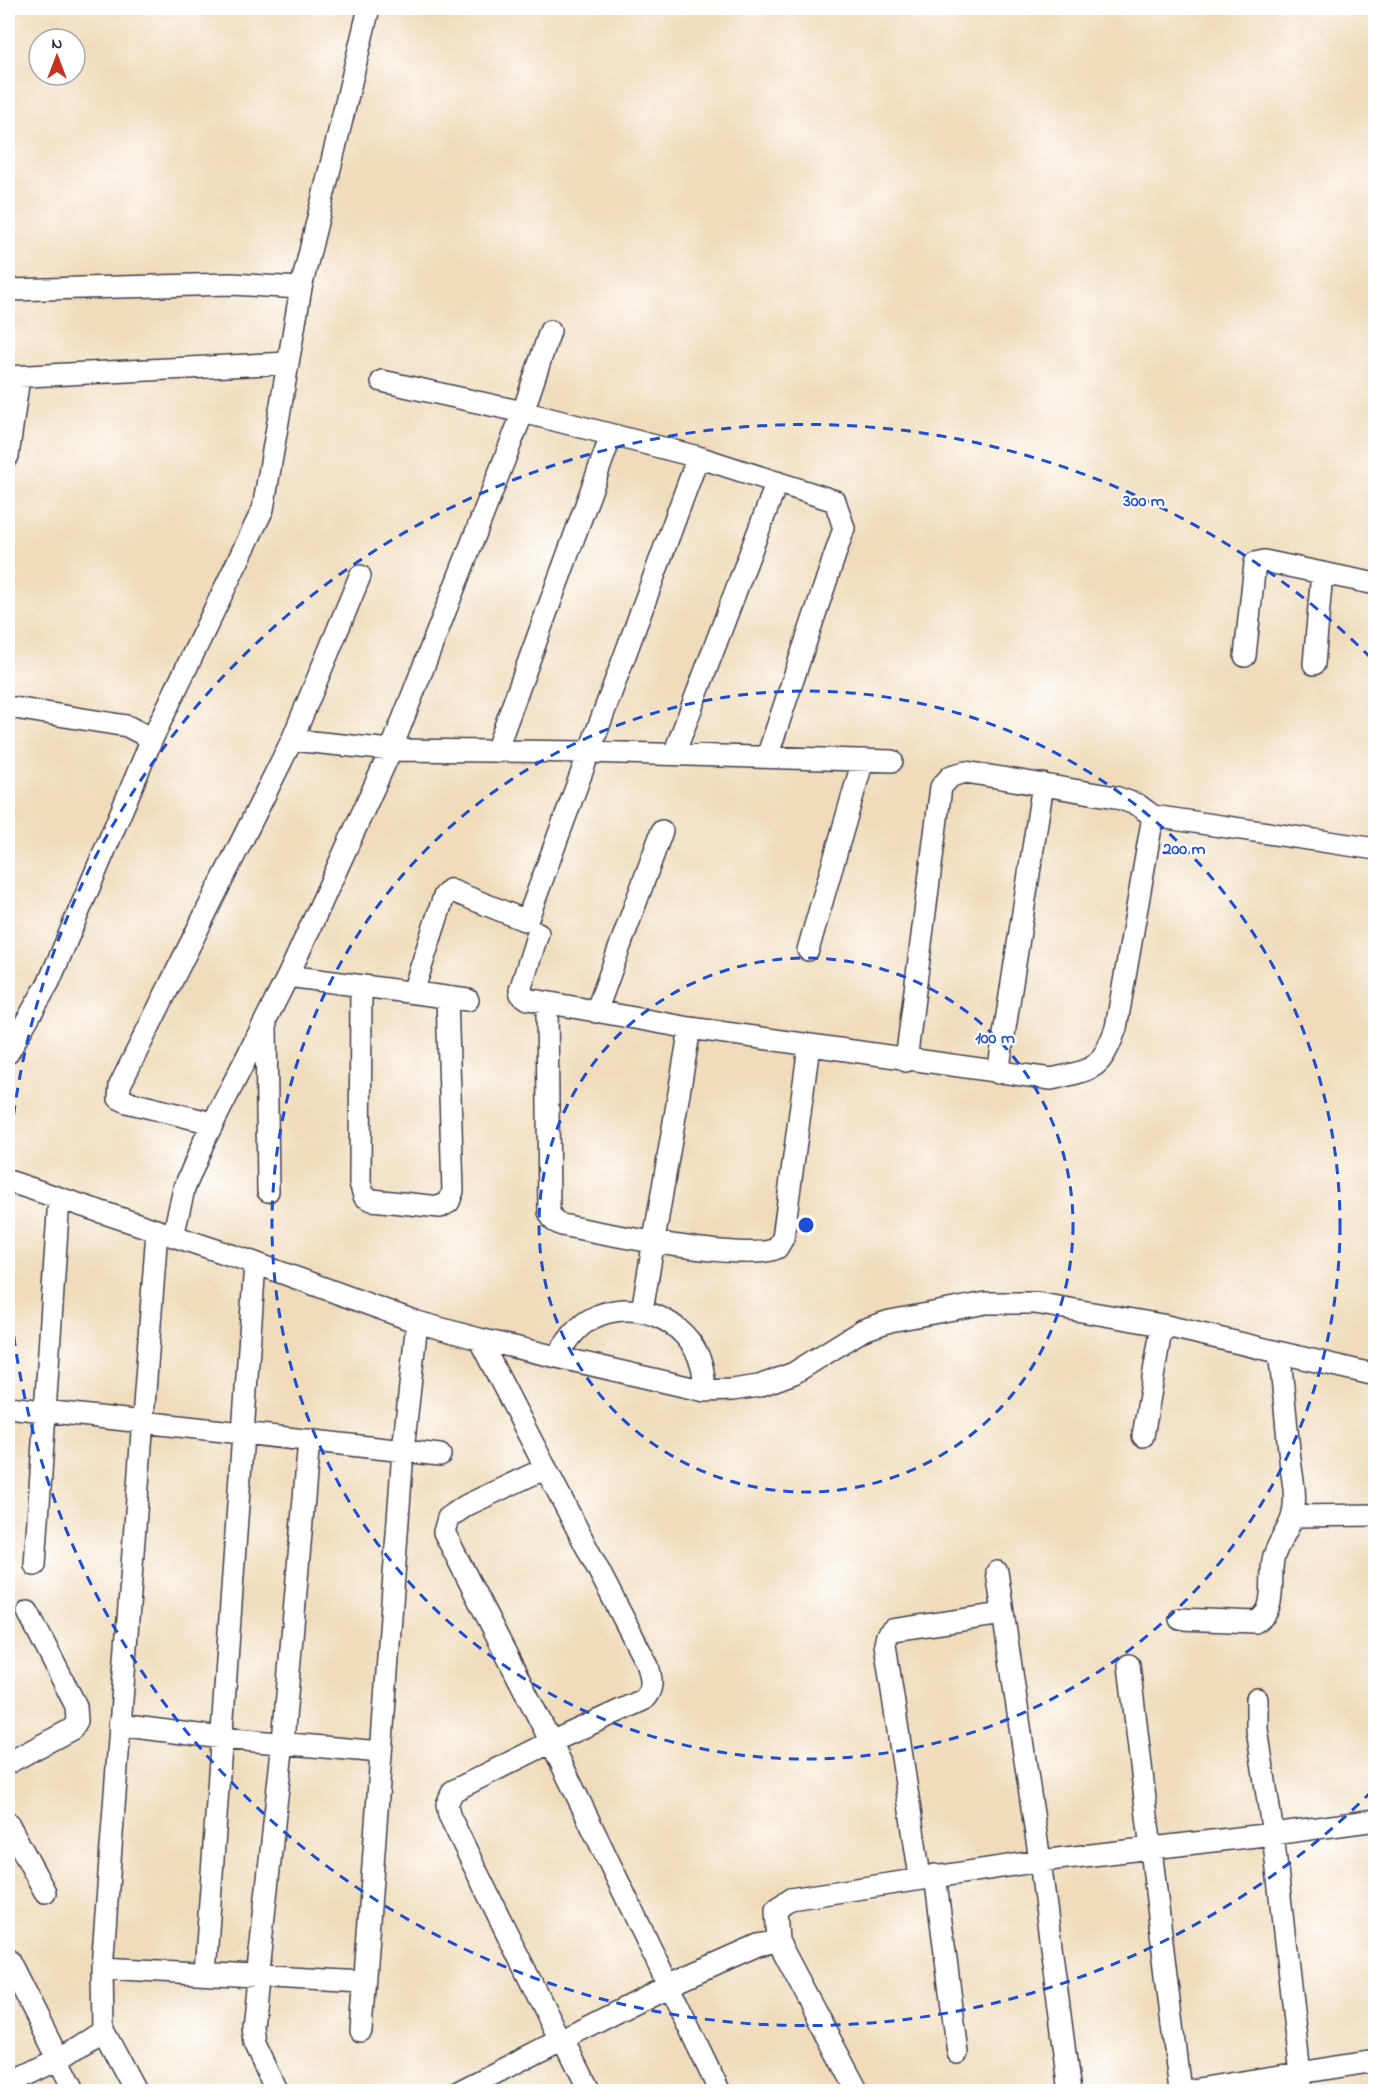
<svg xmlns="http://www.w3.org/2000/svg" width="1383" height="2099" font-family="'Indie Flower',sans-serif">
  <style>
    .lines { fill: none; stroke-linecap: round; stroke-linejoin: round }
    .minor-casing { stroke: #413e4e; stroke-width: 24 }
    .minor { stroke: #fff; stroke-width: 21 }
    .ring { fill: none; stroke: #1d4ed8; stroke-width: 3; stroke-dasharray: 10 8 }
    .centre { fill: #1d4ed8; stroke: #fff; stroke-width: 3 }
    .ring-label { font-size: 18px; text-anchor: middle; font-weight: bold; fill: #1d4ed8; stroke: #fff; stroke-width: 4.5; stroke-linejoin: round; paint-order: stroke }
  </style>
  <rect width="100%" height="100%" fill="#fff"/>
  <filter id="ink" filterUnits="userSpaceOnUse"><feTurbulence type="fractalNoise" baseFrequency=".0167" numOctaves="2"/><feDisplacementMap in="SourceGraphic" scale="12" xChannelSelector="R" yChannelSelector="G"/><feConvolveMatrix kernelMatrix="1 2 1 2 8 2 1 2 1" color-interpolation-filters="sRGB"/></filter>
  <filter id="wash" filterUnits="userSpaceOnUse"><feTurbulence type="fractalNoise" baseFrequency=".008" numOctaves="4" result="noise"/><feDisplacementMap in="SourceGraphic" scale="24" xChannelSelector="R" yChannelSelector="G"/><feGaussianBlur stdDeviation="1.35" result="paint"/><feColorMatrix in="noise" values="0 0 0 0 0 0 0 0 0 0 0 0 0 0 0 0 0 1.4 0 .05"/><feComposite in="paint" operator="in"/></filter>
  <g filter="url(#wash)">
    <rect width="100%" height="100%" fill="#f0dcbb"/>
  </g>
  <g filter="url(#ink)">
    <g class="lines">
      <!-- minor casing -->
      <g class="minor-casing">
        <path id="minor" d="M8,290L231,284L301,288
          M8,377L288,363
          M382,381L523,412L698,457L835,501L844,528L767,757
          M8,456L19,377
          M1245,656L1255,563L1264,561L1376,584
          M1314,664L1322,573
          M8,707L127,726L152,739
          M292,740L391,750L589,752L892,761
          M496,751L611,436
          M674,754L777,482
          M538,933L520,990L521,994L528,999L690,1028L1051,1079C1095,1069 1100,1071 1116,1028L1153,816
          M808,950L863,760
          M288,976L468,1000
          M361,986L360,1183L364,1196L372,1200L440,1207L449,1202L453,1191L447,997
          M413,992L444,896L450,890L524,920L528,918L698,457
          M547,1003L549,1212L554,1221L562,1225C596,1232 752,1264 777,1248L783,1238L809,1046
          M596,1012L662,831
          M266,1023L268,1191
          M8,1053L49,982L152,739L263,509L301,288L369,8
          M906,1061L941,787L951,776L966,772L1115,797L1138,805L1153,816L1376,849
          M998,1073L1043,784
          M212,1123L127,1102L119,1098L120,1085L292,740L360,576
          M8,1181L255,1263L417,1322L479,1339
          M173,1236L184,1189L205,1139L288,976L391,750L523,412L550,331
          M642,1311L690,1028
          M557,1356C567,1342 576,1327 591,1319C632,1296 687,1319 701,1363C704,1371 704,1382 705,1391
          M8,1407L440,1455
          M1143,1436L1162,1325
          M546,1468L467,1505L448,1518L444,1532L551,1742L453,1791L447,1804L449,1815L560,2041
          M1293,1516L1376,1515
          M35,1565L59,1198
          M997,1572L1040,1861L1070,2092
          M1180,1619L1255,1622C1278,1612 1269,1581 1273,1560C1276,1543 1290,1530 1293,1514C1297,1494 1292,1478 1290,1459C1286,1424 1284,1389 1279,1353
          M1129,1665L1180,2092
          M1257,1699V1729L1273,1834L1302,2092
          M119,1725L222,1738L381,1752
          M8,1763L72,1729L77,1721L76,1706L28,1612
          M8,1823L45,1892
          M935,1875L958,2053
          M920,1877L885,1644L887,1635L892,1630L1003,1614
          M778,1941L776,1910L790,1899L1040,1861L1273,1834L1376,1820
          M8,1959L75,2092
          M102,1968L364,1982
          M205,1973L255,1263
          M361,2031L403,1451L417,1322
          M564,2039L590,2092
          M8,2084L59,2059L103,2030
          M136,2092L103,2030L102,1968L157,1231
          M277,2092L254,2044L252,2026L283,1741L309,1440
          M458,2092L668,1985L758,1945L778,1941L858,2092
          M720,2092L551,1742L643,1700C654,1689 652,1680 648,1666L479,1339L705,1391L732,1390L759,1386L794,1373L863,1330L890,1321L986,1303H1035L1162,1325L1376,1375
          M1178,2092L1376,2061"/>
      </g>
      <!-- minor -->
      <use href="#minor" class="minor"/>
    </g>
  </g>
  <!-- distance rings -->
  <g class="ring">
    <circle cx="806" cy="1225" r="267"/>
    <circle cx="806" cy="1225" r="534"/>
    <path d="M1372 1791A800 800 0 0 1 8 1281M8 1169A800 800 0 0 1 1372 659"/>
  </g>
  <circle cx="806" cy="1225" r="9" class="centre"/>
  <g class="ring-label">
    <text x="1144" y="506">300 m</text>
    <text x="1184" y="854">200 m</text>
    <text x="995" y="1043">100 m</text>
  </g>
  <!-- margin -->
  <rect width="1383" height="2099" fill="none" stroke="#fff" stroke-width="30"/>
  <!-- north arrow -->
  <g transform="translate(57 57)"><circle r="28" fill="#ffffff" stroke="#a7a7b1" stroke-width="1.5"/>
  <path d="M0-4.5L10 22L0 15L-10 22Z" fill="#c8321e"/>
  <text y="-9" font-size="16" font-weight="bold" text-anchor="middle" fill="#22223b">N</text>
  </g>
</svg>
